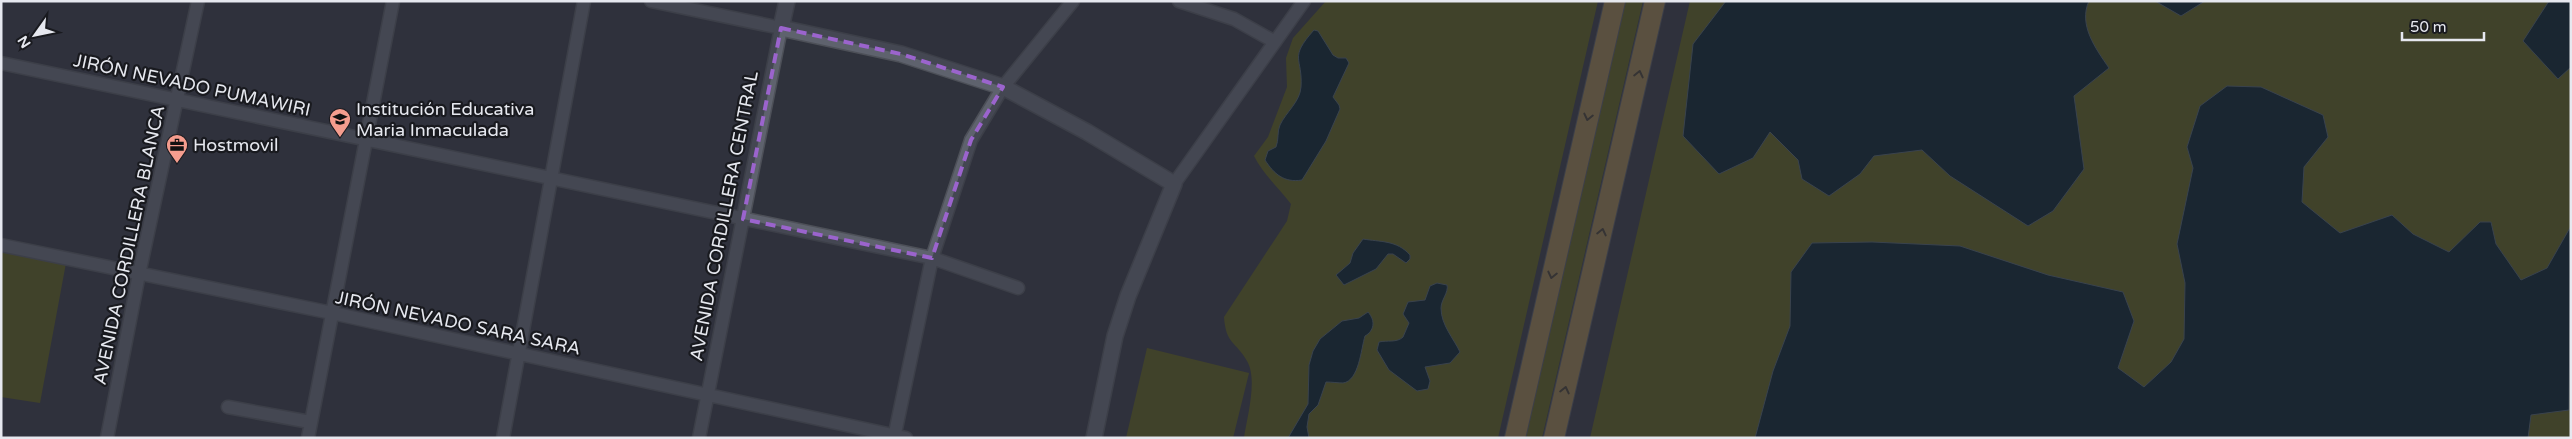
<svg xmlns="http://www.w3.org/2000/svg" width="2572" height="439" font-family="'Varela Round',sans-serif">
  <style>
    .green { fill: #565714 }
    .water { fill: #001925; stroke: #455762 }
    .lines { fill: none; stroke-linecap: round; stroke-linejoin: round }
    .minor-casing { stroke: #4d5058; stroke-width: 15 }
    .tertiary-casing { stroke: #4d5058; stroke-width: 18 }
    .primary-casing { stroke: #4d5058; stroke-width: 22 }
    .minor { stroke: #5e626d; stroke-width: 12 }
    .tertiary { stroke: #5e626d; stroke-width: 15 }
    .primary { stroke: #8f7745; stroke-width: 20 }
    .oneway { stroke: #3c362a }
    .marked { fill: none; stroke: #9b64cd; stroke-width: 4; stroke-dasharray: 10 6; stroke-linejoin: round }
    .labels { text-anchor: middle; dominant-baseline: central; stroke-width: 4.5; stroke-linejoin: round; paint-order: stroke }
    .street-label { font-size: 18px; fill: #e6e8ef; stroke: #191a1f }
    .poi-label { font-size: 18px; fill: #e6e8ef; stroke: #191a1f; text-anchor: start }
  </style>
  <rect width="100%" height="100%" fill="#2f323c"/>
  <!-- green -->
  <path class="green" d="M1326,1H1598L1498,438H1244C1247,417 1258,379 1247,361C1236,341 1226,345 1224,317L1287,221L1291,204C1279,188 1263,174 1254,156L1268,137L1287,87L1286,58L1293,38Z
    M1623,1H1643L1542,438H1524Z
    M1690,1H2571V438H1590Z
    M1,250L66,263L40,403L1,397Z
    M1147,348L1249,373L1233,438H1126Z"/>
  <!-- water -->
  <path class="water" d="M1726,1H2089C2078,25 2096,49 2109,68L2074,96L2084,169L2053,211L2028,226L1950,176L1922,150L1874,156L1860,174L1829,196L1802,179L1798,160L1770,132L1753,158L1719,174L1683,136L1693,44Z
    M2155,1H2205L2181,16Z
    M2549,1H2571V67L2558,79L2523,41Z
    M1314,30L1318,31L1333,55L1338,58H1346L1349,63L1333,97L1339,105L1340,109L1326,141L1302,180C1284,183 1274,174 1265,160L1268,151L1276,147C1279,140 1277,131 1280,125C1286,112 1300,102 1301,87C1303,57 1288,59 1314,30Z
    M2227,86L2261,87L2323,115L2328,137L2304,167L2302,202L2340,233L2392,215L2413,234L2449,252L2480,222H2491L2496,244L2521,280L2547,268L2571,226L2569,410L2531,415L2528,438H1755L1773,371L1790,326L1791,272L1812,243L1872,242L1960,246L2048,275L2123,292L2134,321L2118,368L2144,387L2171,362L2184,339L2185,283L2177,244L2193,168L2187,147L2200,106Z
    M1363,239C1380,242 1397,240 1410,255V259L1406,263L1393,254H1388L1376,269L1344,285L1336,275L1350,263L1353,253Z
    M1437,283L1447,285C1449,292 1441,300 1441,308C1441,325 1454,339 1460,352L1450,363L1425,367L1430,381L1428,389L1417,391L1389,370L1377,350L1379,342C1387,340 1397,343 1403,337L1409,323L1403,314L1408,302L1425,300L1430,286Z
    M1368,312C1376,321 1374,331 1365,336C1361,349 1359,381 1343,383C1338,383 1332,382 1326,382L1318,405L1309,414L1307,427L1309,438H1288L1308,404L1309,365L1313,351L1320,339L1342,321L1359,318Z"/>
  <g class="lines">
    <!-- minor casing -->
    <g class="minor-casing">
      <path id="minor" d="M651,1L781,28L699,438
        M1179,1L1234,19L1275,42
        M1,63L932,258L1018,288
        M1174,184L1304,1
        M1,245L332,313L906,438
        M228,407L310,422
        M107,438L139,274L198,1
        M308,438L393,1
        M503,438L584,1
        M894,438L932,258L971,140L1003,87L1073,1"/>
    </g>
    <!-- tertiary casing -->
    <g class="tertiary-casing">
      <path id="tertiary" d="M787,1L781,28L901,54L1003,87L1087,132L1174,184L1128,296L1115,336L1094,438"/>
    </g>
    <!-- primary casing -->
    <g class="primary-casing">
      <path id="primary" d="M1515,438L1615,1
        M1554,438L1655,1"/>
    </g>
    <!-- minor -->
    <use href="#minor" class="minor"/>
    <!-- tertiary -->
    <use href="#tertiary" class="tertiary"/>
    <!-- primary -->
    <use href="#primary" class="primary"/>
  </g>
  <!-- one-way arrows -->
  <defs><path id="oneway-chevron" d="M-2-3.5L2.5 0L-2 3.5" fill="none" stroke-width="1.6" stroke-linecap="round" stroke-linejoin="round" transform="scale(1.25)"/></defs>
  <g class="oneway">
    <use href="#oneway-chevron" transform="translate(1639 74) rotate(-77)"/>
    <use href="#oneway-chevron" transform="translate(1588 117) rotate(103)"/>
    <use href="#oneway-chevron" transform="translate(1602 232) rotate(-77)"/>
    <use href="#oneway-chevron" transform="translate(1552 275) rotate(103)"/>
    <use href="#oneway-chevron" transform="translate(1565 390) rotate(-77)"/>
  </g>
  <!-- marked area -->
  <path d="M0 0H2572V439H0ZM781,28L901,54L1003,87L971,140L932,258L743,219Z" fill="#2f323c" fill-opacity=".55" fill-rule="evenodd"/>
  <path class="marked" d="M781,28L901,54L1003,87L971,140L932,258L743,219Z"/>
  <!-- icons -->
  <defs>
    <g id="school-pin" transform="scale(1.125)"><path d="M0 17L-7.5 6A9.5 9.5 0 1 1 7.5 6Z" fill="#f59d8e" stroke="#191a1f"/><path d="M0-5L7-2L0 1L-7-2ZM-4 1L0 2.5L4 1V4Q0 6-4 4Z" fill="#111"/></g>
    <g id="office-pin" transform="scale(1.125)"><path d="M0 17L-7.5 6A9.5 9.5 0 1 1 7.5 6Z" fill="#f59d8e" stroke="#191a1f"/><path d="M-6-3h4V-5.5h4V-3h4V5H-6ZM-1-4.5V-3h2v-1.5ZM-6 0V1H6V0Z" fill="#111"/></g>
  </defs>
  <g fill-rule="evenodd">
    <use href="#school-pin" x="340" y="119"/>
    <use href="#office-pin" x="177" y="145"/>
  </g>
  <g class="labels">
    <!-- street labels -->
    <g class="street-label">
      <text transform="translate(192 85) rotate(12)">JIRÓN NEVADO PUMAWIRI</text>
      <text transform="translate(724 216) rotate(-79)">AVENIDA CORDILLERA CENTRAL</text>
      <text transform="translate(129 245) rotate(-78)">AVENIDA CORDILLERA BLANCA</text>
      <text transform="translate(458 323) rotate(12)">JIRÓN NEVADO SARA SARA</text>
    </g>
    <!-- poi labels -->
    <g class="poi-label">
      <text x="356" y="109">Institución Educativa<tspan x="356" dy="21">Maria Inmaculada</tspan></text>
      <text x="193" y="145">Hostmovil</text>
    </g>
  </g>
  <!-- border -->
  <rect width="2572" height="439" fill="none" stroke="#e6e8ef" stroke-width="5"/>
  <!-- north arrow -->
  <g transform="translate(35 35) rotate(237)" stroke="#191a1f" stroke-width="4" paint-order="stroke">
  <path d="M0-4L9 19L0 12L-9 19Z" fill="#e6e8ef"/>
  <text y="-8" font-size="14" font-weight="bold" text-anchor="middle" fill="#e6e8ef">N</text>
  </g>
  <!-- scale -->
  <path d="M2402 32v8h82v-8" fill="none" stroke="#e6e8ef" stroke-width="2.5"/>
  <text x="2410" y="32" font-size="15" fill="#e6e8ef" stroke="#191a1f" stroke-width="4" paint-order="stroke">50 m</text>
</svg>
